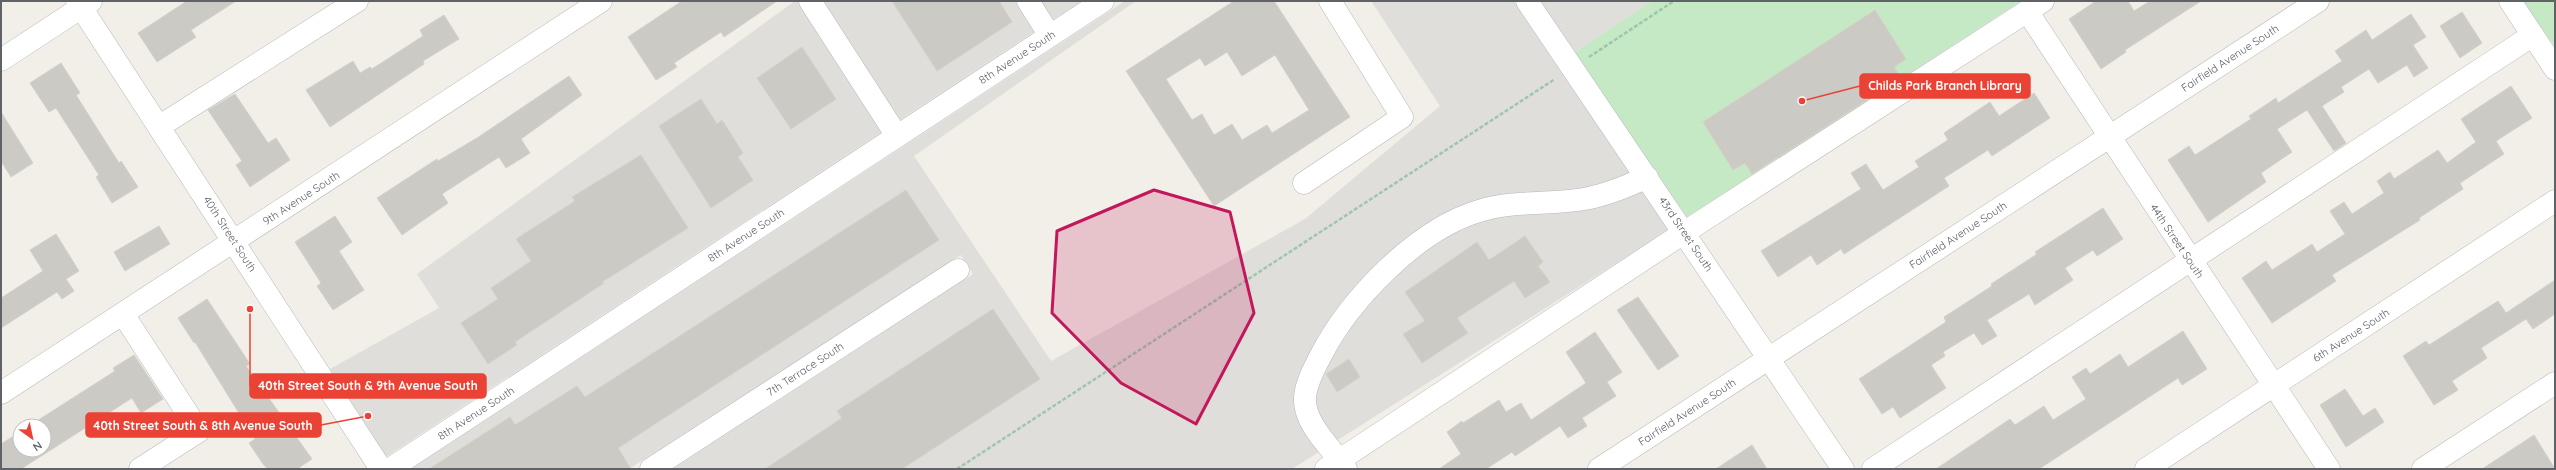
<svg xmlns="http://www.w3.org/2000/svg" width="2556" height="470" font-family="Quicksand,sans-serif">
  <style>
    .industrial { fill: #e0deda }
    .green { fill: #c5e8c5 }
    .building { fill: #cccac5; stroke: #d6d1c6; fill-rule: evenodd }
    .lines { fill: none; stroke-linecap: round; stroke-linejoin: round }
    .minor-casing { stroke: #b5b8bc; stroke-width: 23 }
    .path { stroke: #9cc7a9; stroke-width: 2.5; stroke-dasharray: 4 2; stroke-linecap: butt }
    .minor { stroke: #fff; stroke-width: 22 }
    .marked { fill: #c2185b; fill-opacity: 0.2; stroke: #c2185b; stroke-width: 3; stroke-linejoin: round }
    .labels { text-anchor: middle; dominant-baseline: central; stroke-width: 4; stroke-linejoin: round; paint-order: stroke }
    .street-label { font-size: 11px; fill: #5f6368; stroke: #fff }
    .leader { fill: none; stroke: #ea4335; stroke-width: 1.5 }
    .callout-dot { fill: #ea4335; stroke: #fff; stroke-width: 1.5 }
    .callout { fill: #ea4335; stroke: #ea4335; stroke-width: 1.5 }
    .callout-label { font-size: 12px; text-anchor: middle; font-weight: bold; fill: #fff }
  </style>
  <rect width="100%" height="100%" fill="#f1efe8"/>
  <!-- industrial -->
  <path class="industrial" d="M795,1H1015L1035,31L386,457L330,369L439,308L417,274Z
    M1040,1H1082L1052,20Z
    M1125,1H1136L914,156L1051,361L1305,219L1440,106L1371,1H1514L1670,229L1292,469H673L973,274L961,255L629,469H411Z
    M1539,1H1652L1574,53Z"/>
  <!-- green -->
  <path class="green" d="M1652,1H2021L1687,217L1574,53Z
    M2523,1H2555V47Z"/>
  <!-- building -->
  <path class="building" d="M187,1H236L191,30L196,37L157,62L138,33Z
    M682,1H777L724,37L721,32L674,63L677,67L656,80L628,37Z
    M892,1H999L1012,22L937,71Z
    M1234,1H1274L1350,117L1214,206L1126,71ZM1227,52L1242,76L1275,55L1309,110L1272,133L1267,125L1242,140L1232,124L1214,135L1202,114L1192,120L1166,79L1200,58L1205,66Z
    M2096,1H2128L2134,11L2150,1H2201L2125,50L2126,52L2101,69L2069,19Z
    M1875,10L1906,59L1894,67L1901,78L1752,174L1745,163L1733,170L1703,122Z
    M2462,12L2482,43L2460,58L2440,26Z
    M2411,14L2426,37L2413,45L2428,68L2414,77L2407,65L2378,83L2369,69L2341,87L2344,92L2322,106L2346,143L2334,151L2307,110L2277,129L2292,152L2261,173L2266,182L2208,222L2168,160L2189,146L2195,155L2251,119L2249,116L2276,98L2278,103L2342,61L2335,51L2366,30L2372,40Z
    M444,15L459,39L423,61L424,64L330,127L306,90L353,61L360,73L370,67L372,69L423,36L420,30Z
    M802,47L836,99L791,129L757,78Z
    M61,63L80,93L76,95L119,163L121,161L138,187L112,203L96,177L99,175L56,108L49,112L30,83Z
    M569,76L582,95L521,139L530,153L506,168L499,157L442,194L448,203L402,235L377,198L437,159L438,161L477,138Z
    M2511,86L2532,118L2496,141L2504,154L2460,183L2463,189L2419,218L2420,220L2332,275L2336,281L2272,323L2242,278L2266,261L2272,270L2312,244L2317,252L2345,234L2330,211L2344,202L2352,214L2384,193L2377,181L2390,172L2394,179L2438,150L2447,163L2476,142L2461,119Z
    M2034,93L2050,118L1992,156L1988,150L1944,178L1949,186L1844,254L1841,249L1817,265L1811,255L1778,277L1761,251L1861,189L1851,173L1866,164L1883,190L1919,167L1915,161L1948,140L1944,133L1990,102L1999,116Z
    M235,94L268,143L276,138L290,160L250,187L236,165L242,161L208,110Z
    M701,99L717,124L722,120L743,153L738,157L753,180L711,208L659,126Z
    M1,112L33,163L11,177L1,161Z
    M641,155L688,228L602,282L604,283L515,342L517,345L488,364L461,323L498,299L491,288L531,261L516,239L575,201L572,197Z
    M906,190L939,240L618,448L631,469H429L510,417L515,425L577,386L585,397Z
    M2103,208L2123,239L2097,256L2093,250L2065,268L2073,280L2035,305L2029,294L1987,320L1997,336L1982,345L1974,333L1943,352L1945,356L1931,365L1946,388L1900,418L1893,407L1882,414L1859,379L1946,322L1944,317L1992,286L1991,284L2037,254L2035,252Z
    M335,216L352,242L339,251L364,290L333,310L317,286L321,283L295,242Z
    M159,226L170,244L125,271L114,252Z
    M56,234L79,271L66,279L74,291L62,299L57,292L1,328V298L43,271L30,250Z
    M1525,236L1543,262L1538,266L1550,282L1525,298L1514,281L1457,318L1468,333L1422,363L1403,334L1425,321L1405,292L1477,242L1489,260Z
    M2555,280V314L2533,329L2526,319L2481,348L2487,358L2452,381L2458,390L2434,405L2403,356L2426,341L2429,345L2498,301L2506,313Z
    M1638,297L1679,356L1658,370L1617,310Z
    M207,299L250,364L246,366L312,459L297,469H268L263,464L249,443L255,439L195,342L194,343L178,318Z
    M993,309L1040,379L902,469H765L842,418L837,411Z
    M2183,331L2207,369L2182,385L2178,378L2039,469H1936L2010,419L2015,425L2044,406L2053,420L2086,399L2072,377L2086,368L2090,374L2120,354L2128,367Z
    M1595,332L1622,372L1607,382L1616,396L1582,418L1587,426L1568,438L1560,426L1515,456L1512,452L1486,469H1439L1461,454L1447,432L1462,421L1463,423L1499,400L1506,412L1521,403L1531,420L1586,383L1566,352Z
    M134,355L163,399L141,413L132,398L21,469H1V444L20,432V450H44V426H29L115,371L113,368Z
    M1349,359L1360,377L1337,392L1326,374Z
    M2345,389L2363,416L2375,408L2384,422L2346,447L2320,405Z
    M2534,435L2555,469H2482Z
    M1752,445L1767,469H1716Z"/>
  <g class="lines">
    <!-- minor casing -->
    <g class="minor-casing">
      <path id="minor" d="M77,1L381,469
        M810,1L897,136
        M1028,1L1050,36
        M1527,1L1843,469
        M2510,1L2555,69
        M2027,11L2329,469
        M1,60L91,1
        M160,126L357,1
        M1304,183L1402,117L1330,1
        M123,314L199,431L140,469
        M1,393L601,1
        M390,469L1103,1
        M651,469L958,270
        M1326,469L1685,232L2043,1
        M1346,469C1332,448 1303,424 1305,397C1306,383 1314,369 1320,357C1349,300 1416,230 1479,211C1513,200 1550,205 1584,199C1607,195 1626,187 1647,177
        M1599,469L2318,1
        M1873,469L2533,35
        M2146,469L2555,201
        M2423,469L2555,383"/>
    </g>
    <!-- path -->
    <path class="path" d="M1589,57L1674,1
      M957,469L1555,79"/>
    <!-- minor -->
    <use href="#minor" class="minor"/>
  </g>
  <!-- marked area -->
  <path class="marked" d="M1154,190L1230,212L1254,313L1196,424L1121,383L1052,313L1057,231Z"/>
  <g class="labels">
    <!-- street labels -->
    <g class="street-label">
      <text transform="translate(1017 57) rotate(-33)">8th Avenue South</text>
      <text transform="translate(2230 58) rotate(-33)">Fairfield Avenue South</text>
      <text transform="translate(301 198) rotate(-33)">9th Avenue South</text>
      <text transform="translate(230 234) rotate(57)">40th Street South</text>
      <text transform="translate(1686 234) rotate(56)">43rd Street South</text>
      <text transform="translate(746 235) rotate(-33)">8th Avenue South</text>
      <text transform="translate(1958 235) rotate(-33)">Fairfield Avenue South</text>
      <text transform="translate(2177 241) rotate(56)">44th Street South</text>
      <text transform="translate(2351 335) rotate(-33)">6th Avenue South</text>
      <text transform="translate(805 369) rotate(-33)">7th Terrace South</text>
      <text transform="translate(1687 412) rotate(-33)">Fairfield Avenue South</text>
      <text transform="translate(476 413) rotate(-33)">8th Avenue South</text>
    </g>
  </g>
  <!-- callouts -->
  <path class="leader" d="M1802 101L1860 86M250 309L250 386M368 416L321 425"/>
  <g class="callout-dot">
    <circle cx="1802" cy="101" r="4"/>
    <circle cx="250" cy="309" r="4"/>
    <circle cx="368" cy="416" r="4"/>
  </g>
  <g class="callout">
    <rect x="1860" y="74" width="170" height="24" rx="4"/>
    <rect x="250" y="374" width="236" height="24" rx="4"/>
    <rect x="86" y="413" width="235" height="24" rx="4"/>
  </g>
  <g class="callout-label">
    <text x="1945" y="90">Childs Park Branch Library</text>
    <text x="368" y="390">40th Street South &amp; 9th Avenue South</text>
    <text x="203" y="430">40th Street South &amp; 8th Avenue South</text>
  </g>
  <!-- border -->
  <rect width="2556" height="470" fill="none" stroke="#5f6368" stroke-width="4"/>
  <!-- north arrow -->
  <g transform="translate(32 438) rotate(147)"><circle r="19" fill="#ffffff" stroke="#bfc1c3"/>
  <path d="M0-3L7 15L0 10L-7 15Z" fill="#ea4335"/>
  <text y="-6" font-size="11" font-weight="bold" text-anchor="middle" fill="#5f6368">N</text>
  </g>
</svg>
